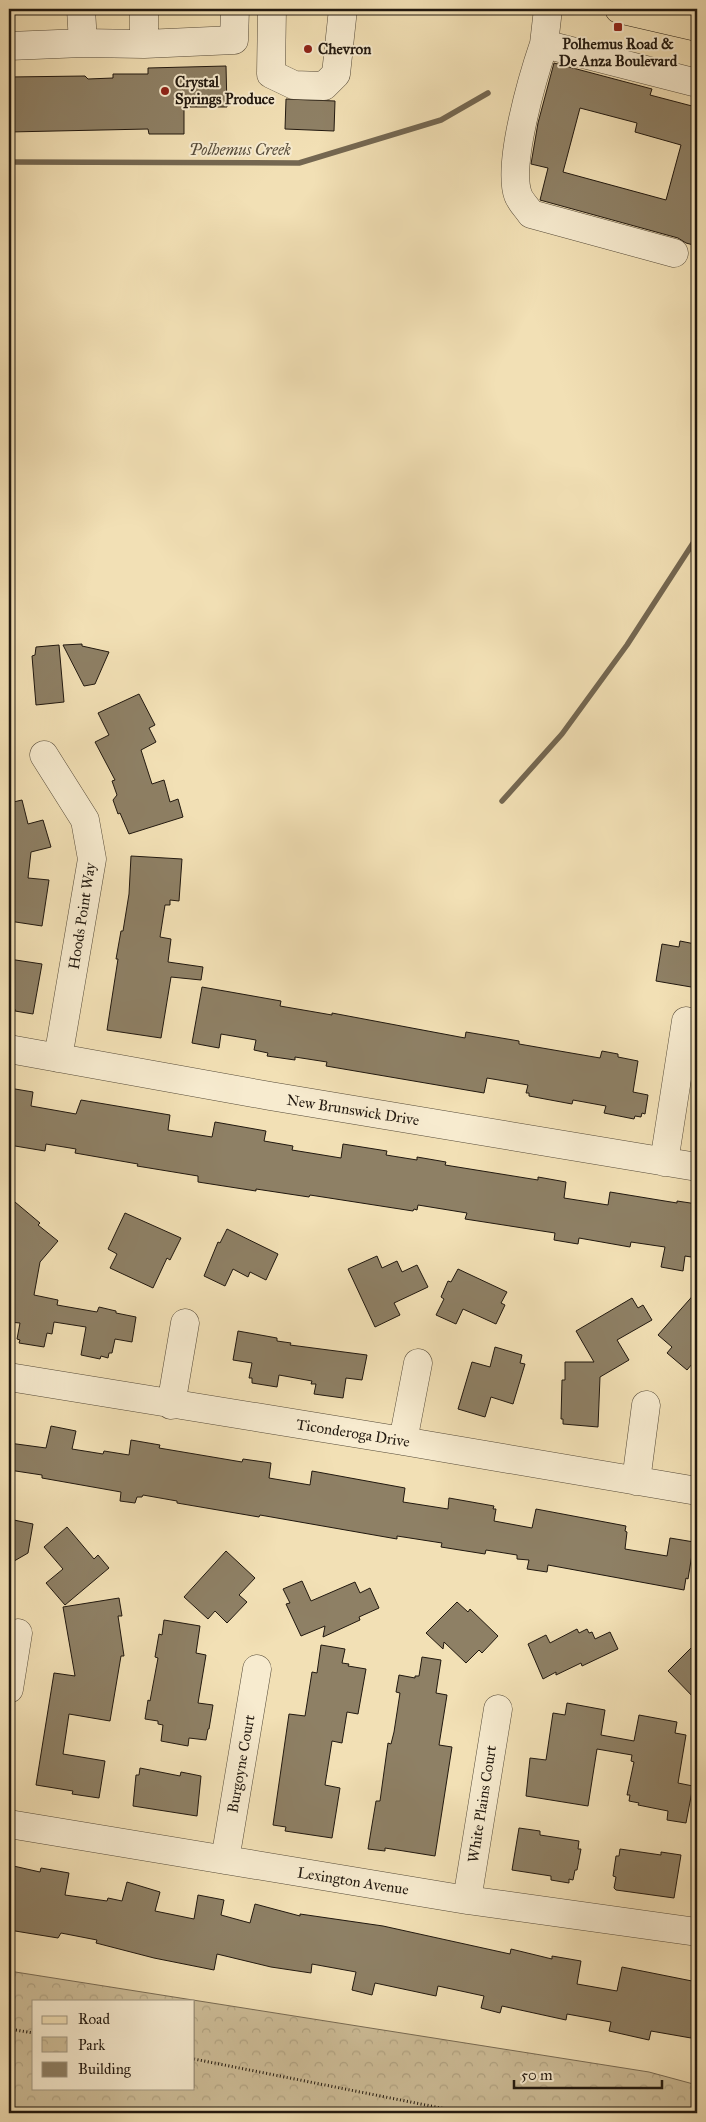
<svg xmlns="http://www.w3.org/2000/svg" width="706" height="2122" font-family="'IM FELL Great Primer',serif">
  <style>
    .park { fill: url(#park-crowns); stroke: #786b54; fill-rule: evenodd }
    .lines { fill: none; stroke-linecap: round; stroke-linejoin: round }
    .stream { stroke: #746751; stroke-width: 5.5 }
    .building { fill: #8e8065; stroke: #21180f; fill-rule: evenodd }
    .minor-casing { stroke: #554a38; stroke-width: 29 }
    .major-casing { stroke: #21180f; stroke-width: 29 }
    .path { stroke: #21180f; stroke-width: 3; stroke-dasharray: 1 2.5; stroke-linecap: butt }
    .minor { stroke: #f7ebcf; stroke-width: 28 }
    .major { stroke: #f2e0b5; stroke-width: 28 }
    .poi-dot { fill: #8f2418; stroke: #f7ebcf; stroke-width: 2 }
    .labels { text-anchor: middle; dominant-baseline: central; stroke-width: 4; stroke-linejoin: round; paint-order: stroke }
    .poi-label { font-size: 15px; font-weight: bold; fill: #21180f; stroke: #f7ebcf; text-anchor: start }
    .street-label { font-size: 15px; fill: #21180f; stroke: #f7ebcf }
    .water-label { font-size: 16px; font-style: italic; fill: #584d3b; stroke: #f7ebcf }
  </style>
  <defs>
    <pattern id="park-crowns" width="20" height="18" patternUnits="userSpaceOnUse" patternTransform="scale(1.25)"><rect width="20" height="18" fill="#cebe99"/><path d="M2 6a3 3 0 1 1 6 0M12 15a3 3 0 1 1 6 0" fill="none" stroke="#b1a383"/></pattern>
  </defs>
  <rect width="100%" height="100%" fill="#f2e0b5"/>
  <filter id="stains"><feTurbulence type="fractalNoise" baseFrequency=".004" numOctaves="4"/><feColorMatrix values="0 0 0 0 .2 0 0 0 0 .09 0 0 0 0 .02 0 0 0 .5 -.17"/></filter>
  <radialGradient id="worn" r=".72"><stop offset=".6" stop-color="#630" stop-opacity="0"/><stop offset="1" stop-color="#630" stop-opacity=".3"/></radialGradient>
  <!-- park -->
  <path class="park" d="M9,1971L649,2072L697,2085V2113H9ZM34,2001H194V2088H34Z"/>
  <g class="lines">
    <!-- stream -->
    <path class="stream" d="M9,162L299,163L441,120L488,93
      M502,801L562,734L627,645L697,537"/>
  </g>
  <!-- building -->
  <path class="building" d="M554,63L652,89L650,95L692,106V104L697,105V246L686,243L678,238L540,200L548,168L531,164L538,123ZM580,108L637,123L635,132L681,145L666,200L563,172Z
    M226,66L227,107H184V134H149L148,129L9,132V77L85,76L88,79L113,78V74H148V68Z
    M286,99L335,101L334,131L285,129Z
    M82,644V646L109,652L95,684L84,686L63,645Z
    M59,645L64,702L36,705L32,656L35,655L36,647Z
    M139,694L155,725L149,728L156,742L141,750L152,784L164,780L170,802L178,799L183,817L129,834L120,813L118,814L113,800L117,795L112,781L115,780L95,742L109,735L98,713Z
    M22,800L28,824L43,820L51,847L31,852L28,878L49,880L42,926L9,921V803Z
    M131,856L182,859L179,901L170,900V905H165L160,937L171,939L168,962L203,967L201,980L171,977L161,1038L107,1030L118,959H116L121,931H123L129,894Z
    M680,941L695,944L697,948V988L656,981L662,944L679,947Z
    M9,959L42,964L33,1014L15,1011V1009L9,1007Z
    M202,987L281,1001L280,1006L332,1015V1013L465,1038L466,1032L519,1041V1044L600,1058L602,1051L618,1054V1057L638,1061L633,1092L648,1095L645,1114L642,1113L641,1117L635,1116L634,1119L604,1113L606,1106L573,1100L572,1104L529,1096V1093H526L528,1085L487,1078L484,1093L326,1066L327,1062L295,1057V1060L267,1056L268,1053L254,1050L256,1040L221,1034L219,1048L192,1043Z
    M9,1088L33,1092L31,1106L76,1114L81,1100L170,1115L168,1130L212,1137L215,1122L266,1131L264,1141L293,1146L292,1150L341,1158L343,1144L387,1151L386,1155L417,1160V1157L446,1162L445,1165L538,1180V1177L566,1182L564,1198L608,1205L610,1192L677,1203V1201L697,1204V1258L685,1256L683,1271L661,1267L665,1247L631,1242L630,1247L579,1238L578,1244L554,1240L555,1233L465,1219L467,1213L418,1205L417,1210L414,1209L413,1211L310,1195L309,1197L256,1189V1191L198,1182V1176L137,1166L138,1164L75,1153L76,1149L46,1144L45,1151L9,1145Z
    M9,1197L40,1223L38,1225L58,1241L40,1262L34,1295L58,1300L57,1305L97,1312L99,1307L116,1311V1313L136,1317L132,1342L115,1339L112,1353H109L108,1358L101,1356L100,1359L81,1355L86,1327L54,1322L52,1334L47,1333L44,1347L19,1343L20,1340L17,1339L20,1323L9,1322V1298L14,1266L9,1261Z
    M125,1213L181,1238L170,1260L167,1258L153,1288L110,1268L117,1254L108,1249Z
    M227,1229L278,1254L266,1280L250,1272L248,1277L233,1269L225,1286L204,1276L218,1242L220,1243Z
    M377,1256L382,1268L397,1261L402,1272L417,1265L428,1287L394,1303L400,1315L375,1327L348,1269Z
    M458,1269L507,1292L501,1303L505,1305L496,1324L463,1309L456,1324L436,1315L444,1299L441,1297L448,1281L451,1282Z
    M697,1291V1358L687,1370L667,1353L672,1347L658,1335Z
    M632,1298L638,1308L643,1305L652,1320L617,1340L629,1360L600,1377L598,1427L563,1424V1419H561L562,1380H565V1362H594L576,1331Z
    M238,1331L277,1338V1341L291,1343L290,1345L367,1355L362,1380L346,1378L343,1398L314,1394L316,1384H311L312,1381L279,1375L277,1387L252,1383V1378H249L252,1363L233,1360Z
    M495,1347L522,1355L520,1363L525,1364L513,1404L491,1397L485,1417L458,1409L472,1362L490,1367Z
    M51,1426L76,1431L72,1449L103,1454L104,1451L129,1455L131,1440L160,1445L159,1448L242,1462L243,1459L271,1463L269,1478L310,1485L312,1471L405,1488L403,1502L448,1509L449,1498L494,1506L493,1509H496L494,1521L532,1528L536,1509L626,1526L625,1531L627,1532L625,1549L667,1556L670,1538L694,1542L688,1579L686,1578L684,1590L548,1565L547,1572L527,1569L529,1560L517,1559V1555L486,1550L485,1554L441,1547L442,1543L397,1536V1539L260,1515L259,1517L177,1503V1501L143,1495L142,1497H137L135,1503L120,1501L121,1492L42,1478V1475L9,1470V1443L46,1448Z
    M9,1519L33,1524L28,1553L9,1564Z
    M67,1527L94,1559L98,1555L109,1568L65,1605L46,1583L63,1569L44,1547Z
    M226,1551L255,1578L239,1595L247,1602L227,1623L215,1611L208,1619L184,1597Z
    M302,1581L311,1601L355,1582L360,1593L370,1588L379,1608L359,1617L360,1620L323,1637L325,1626L301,1636L286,1604L290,1603L283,1589Z
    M119,1598L122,1616H118L124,1656H121L110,1721L69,1714L63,1754L105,1761L99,1798L72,1794L73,1791L36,1785L54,1673L75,1676L63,1607Z
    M457,1602L468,1612L470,1609L498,1636L482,1653L479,1650L466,1663L444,1642L443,1649L426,1633Z
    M164,1620L200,1626L196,1653L206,1655L198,1703L213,1705L209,1729H208L206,1740L189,1738L188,1746L161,1741L163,1725L158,1724V1721L145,1719L148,1700L150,1701L158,1658L155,1657L159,1634L162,1635Z
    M577,1629L579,1633L587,1629L589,1633L592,1632L595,1639L610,1632L618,1649L582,1666L581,1663L556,1675V1672L543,1679L528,1644L546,1635L550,1643Z
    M697,1642V1701L668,1671Z
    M321,1645L345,1649L342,1663L349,1664L348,1666L366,1669L358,1714L347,1712L342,1743L332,1741L325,1785L340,1788L332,1838L285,1831L286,1827L273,1825L289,1714L305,1716L312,1672L317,1673Z
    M422,1657L441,1660L436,1693L447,1695L439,1745L452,1747L435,1856L385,1848V1851L368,1849L376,1801H380L388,1743L391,1744L394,1732L400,1693L396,1692L399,1675L415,1678V1676H419Z
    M567,1703L605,1710L601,1735L634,1741L639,1715L677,1722L675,1733L686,1735L678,1783L693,1786L686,1823L667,1820L668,1811L638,1805L639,1803L629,1801L630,1795H627L634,1762L631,1761L632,1755L597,1749L588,1806L526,1796L530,1758L546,1760L553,1713L565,1715Z
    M140,1768L180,1776L181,1772L201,1776L197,1816L133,1806L136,1775H139Z
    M519,1828L540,1831V1835L579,1841L578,1849H581L577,1870H575L573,1880L569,1879V1883L551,1880V1876L512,1870Z
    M620,1849L661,1855V1852L681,1855L674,1898L616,1890L614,1888L616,1877L613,1876L616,1856H619Z
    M9,1865L40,1872L41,1868L69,1873L65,1895L107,1901L108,1898L122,1901L127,1882L160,1892L155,1911L194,1919L198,1895L224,1900L221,1915L250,1923L255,1904L300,1916V1914L383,1926L510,1954L511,1949L552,1959V1956L581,1961L577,1984L617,1991L622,1967L697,1982V2033L692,2032L691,2038L651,2031L649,2040L609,2031L611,2022L567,2014L566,2020L502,2006L500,2013L481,2008L484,1996L438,1986L436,1996L375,1983L372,1995L352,1990L356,1972L312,1964L311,1973L271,1967L217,1954L214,1970L154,1958L96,1943L97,1940L61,1933L58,1938L9,1930Z"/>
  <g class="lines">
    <!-- minor casing -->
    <g class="minor-casing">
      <path id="minor" d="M272,9L271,74L294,85L324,86L336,74L343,9
        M548,9L544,44L697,83
        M83,43L144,44V9
        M144,44L234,40L235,9
        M544,44C533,76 507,164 518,195C520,201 527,208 531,214L674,253
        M9,46L83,43L81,9
        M44,755L85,820L92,859L58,1058
        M9,1049L270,1096L697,1167
        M664,1162L686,1021
        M9,1377L403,1441L697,1491
        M171,1405L185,1323
        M403,1441L418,1363
        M636,1481L646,1405
        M9,1689L18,1633
        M9,1824L467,1900L697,1932
        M225,1860L257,1669
        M467,1900L498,1709"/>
    </g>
    <!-- major casing -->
    <g class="major-casing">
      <path id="major" d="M619,9L697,27"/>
    </g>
    <!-- path -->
    <path class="path" d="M9,2029L34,2033
      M194,2059L466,2113"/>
    <!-- minor -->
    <use href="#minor" class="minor"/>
    <!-- major -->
    <use href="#major" class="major"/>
  </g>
  <!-- markers -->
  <g class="poi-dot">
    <rect x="613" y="22" width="10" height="10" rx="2.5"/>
    <circle cx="308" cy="49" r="5"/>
    <circle cx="165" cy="91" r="5"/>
  </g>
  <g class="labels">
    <!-- poi labels -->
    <g class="poi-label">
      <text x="618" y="44" text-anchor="middle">Polhemus Road &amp;<tspan x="618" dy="17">De Anza Boulevard</tspan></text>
      <text x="318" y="49">Chevron</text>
      <text x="175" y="82">Crystal<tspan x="175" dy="17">Springs Produce</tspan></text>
    </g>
    <!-- street labels -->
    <g class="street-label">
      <text transform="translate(82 916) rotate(-81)">Hoods Point Way</text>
      <text transform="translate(353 1110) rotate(9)">New Brunswick Drive</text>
      <text transform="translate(353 1433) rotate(9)">Ticonderoga Drive</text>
      <text transform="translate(241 1764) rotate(-80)">Burgoyne Court</text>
      <text transform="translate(482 1804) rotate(-81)">White Plains Court</text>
      <text transform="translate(353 1881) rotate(9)">Lexington Avenue</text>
    </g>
    <!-- water labels -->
    <g class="water-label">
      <text x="240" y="149">Polhemus Creek</text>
    </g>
  </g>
  <!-- margin -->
  <rect width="706" height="2122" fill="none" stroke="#f2e0b5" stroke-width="30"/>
  <rect x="10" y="10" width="686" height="2102" fill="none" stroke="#21180f" stroke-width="2.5"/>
  <rect x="15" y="15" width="676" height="2092" fill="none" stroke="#21180f"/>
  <!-- legend -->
  <rect x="32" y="2000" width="162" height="90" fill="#f7ebcf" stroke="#a19782"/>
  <rect x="42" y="2016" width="25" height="8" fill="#f2e0b5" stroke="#a19782"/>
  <text x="78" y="2024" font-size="15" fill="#21180f">Road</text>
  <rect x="42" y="2037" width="25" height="15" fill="url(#park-crowns)" stroke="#a19782"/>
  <text x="78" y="2050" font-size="15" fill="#21180f">Park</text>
  <rect x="42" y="2062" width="25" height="15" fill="#8e8065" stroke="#a19782"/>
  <text x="78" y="2074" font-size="15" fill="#21180f">Building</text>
  <!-- scale -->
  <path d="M514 2080v8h148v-8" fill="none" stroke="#21180f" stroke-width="2.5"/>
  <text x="521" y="2080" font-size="15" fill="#21180f" stroke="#f7ebcf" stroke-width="4" paint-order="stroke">50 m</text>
  <rect width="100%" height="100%" filter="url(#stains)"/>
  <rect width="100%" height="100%" fill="url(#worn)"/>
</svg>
